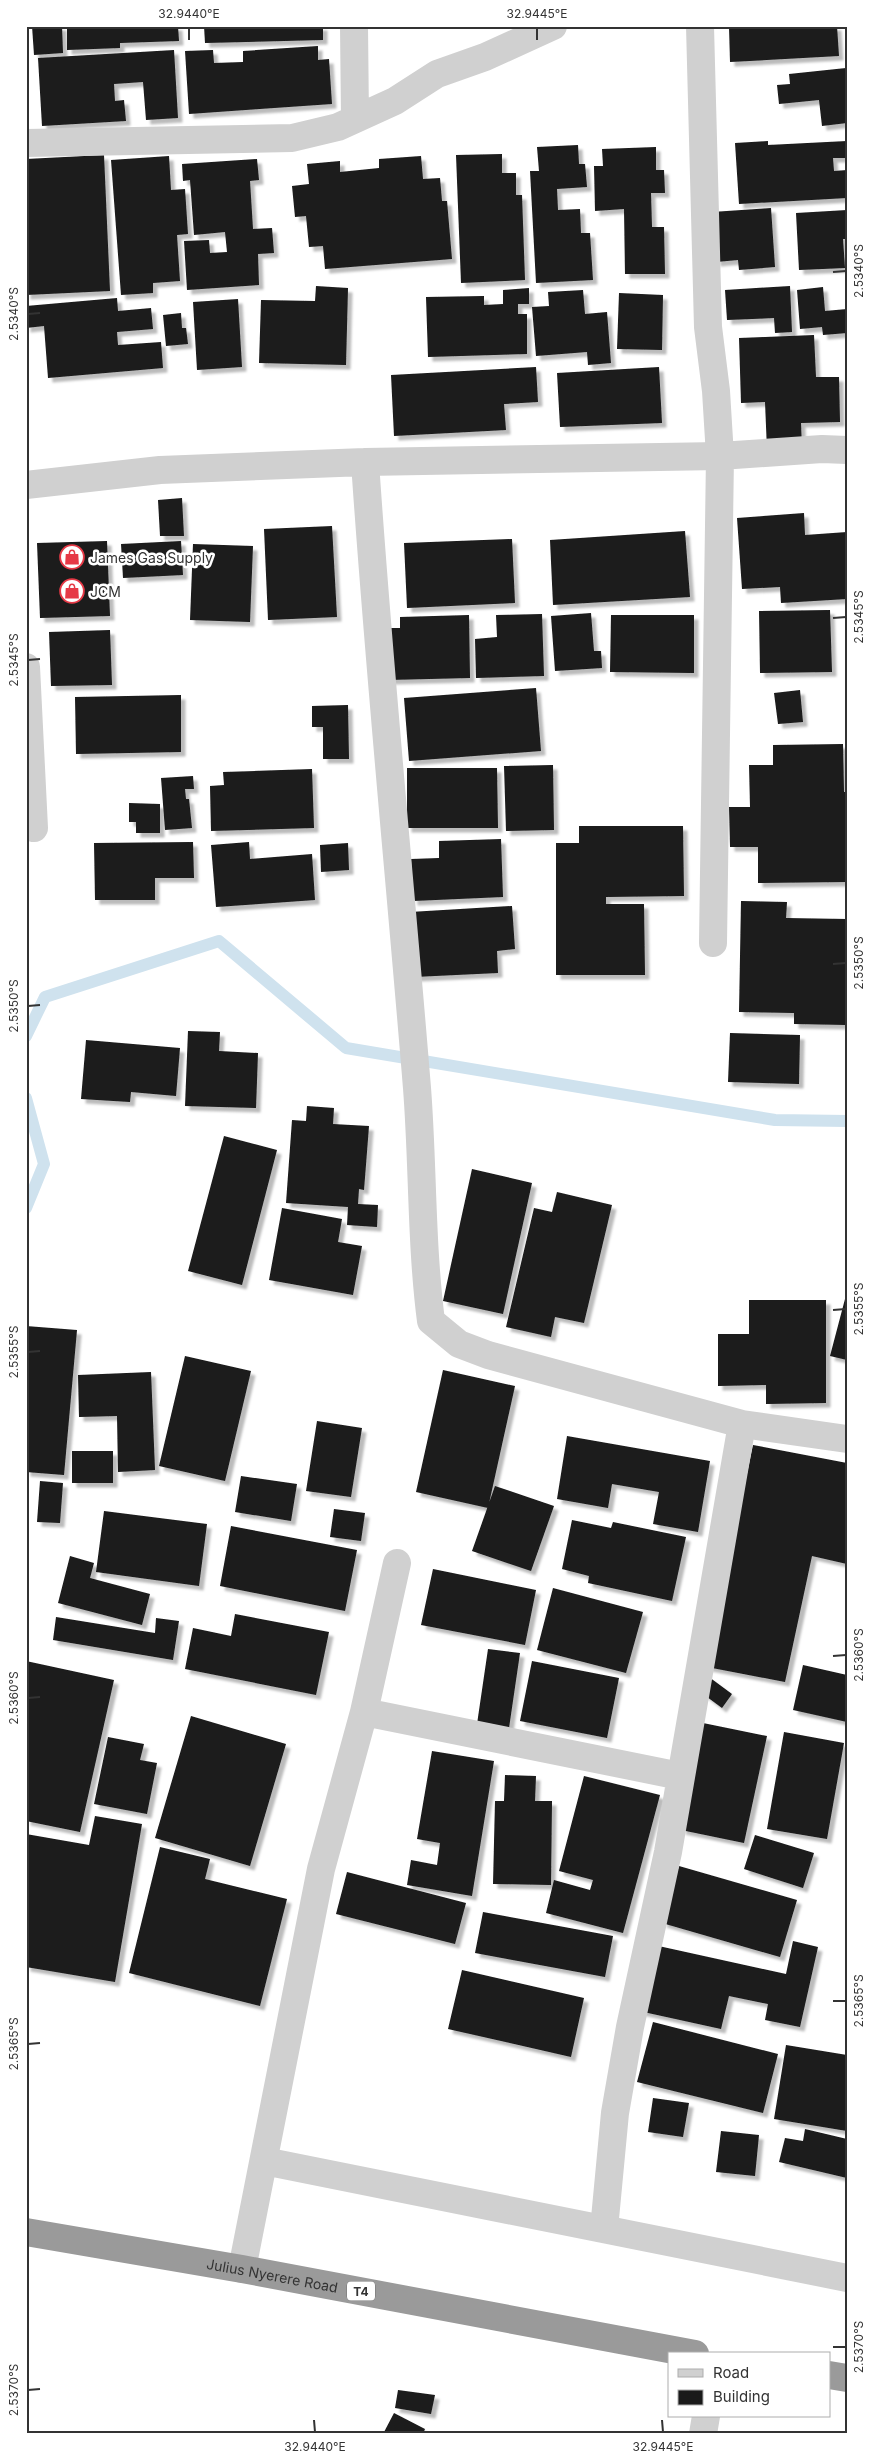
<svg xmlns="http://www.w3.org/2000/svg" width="873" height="2460" font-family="Inter,sans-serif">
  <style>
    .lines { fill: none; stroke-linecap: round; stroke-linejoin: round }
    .stream { stroke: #cfe2ee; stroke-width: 12 }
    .building { fill: #1a1a1a; filter: url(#shadow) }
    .street { stroke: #d0d0d0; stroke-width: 28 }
    .highway { stroke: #9a9a9a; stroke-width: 28 }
    .ticks { fill: none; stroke: #333; stroke-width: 2 }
    .labels { text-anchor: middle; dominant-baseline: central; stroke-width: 5; stroke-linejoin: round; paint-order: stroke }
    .shield { fill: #fff; stroke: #707070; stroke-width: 1 }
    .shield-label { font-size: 12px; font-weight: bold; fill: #333 }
    .poi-label { font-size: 14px; fill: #333; stroke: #fff; text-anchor: start }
    .street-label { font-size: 14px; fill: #333; stroke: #fff }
    .neatline { fill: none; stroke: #333; stroke-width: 2 }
    .ticks-label { font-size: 12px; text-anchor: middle; fill: #333 }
  </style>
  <defs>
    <filter id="shadow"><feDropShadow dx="4.5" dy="4.5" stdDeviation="1" flood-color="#0004"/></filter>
  </defs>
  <rect width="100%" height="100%" fill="#fff"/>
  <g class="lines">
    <!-- stream -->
    <path class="stream" d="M26,1036L45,997L219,941L346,1048L775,1120L847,1121
      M26,1098L44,1164L26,1208"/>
  </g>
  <!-- building -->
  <path class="building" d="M32,26H62L63,53L34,55Z
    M67,26H178L179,41L120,43V48L67,50Z
    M204,26H323V40L205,43Z
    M837,26L839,56L730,62L729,27Z
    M318,46V60L329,59L332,104L189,114L185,51L213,50L214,63L243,62V51Z
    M174,50L178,118L146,120L143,82L114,84L115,101L124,100L126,121L42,126L38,58Z
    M846,68L847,123L822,126L819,100L779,104L777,85L790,84L789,74Z
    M768,141V145L847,141V158H833L834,171L847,170V198L739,204L735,143Z
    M578,145L579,164H585L587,187L557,189L558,210L580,209L581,233H590L593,280L536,283L530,171H539L537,147Z
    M656,147V170H664L665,193H651L652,227H664L665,274H625L624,209L595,211L594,166H603L602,149Z
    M502,154V173H516V195H522L525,280L461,283L456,155Z
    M104,155L110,291L26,295V159Z
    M169,156L171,190L185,189L188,234L177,235L180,281L153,283V293L121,295L111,160Z
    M421,156L423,179L440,178L442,201H447L452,259L325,269L323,246L309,247L306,216L295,217L292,186L309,184L307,164L340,161V172L379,168V159Z
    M257,159L259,180L250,181L253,229L272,228L274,253L258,254L259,285L187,290L184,241L209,240L210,253L227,252L225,232L194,235L190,180L183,181L182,164Z
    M771,208L775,267L739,270L738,260L716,262L712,212Z
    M847,210V239H843L845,268L799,270L796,213Z
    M316,286L348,288L346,365L259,363L261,300L315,301Z
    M790,286L792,332L775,333L774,318L727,320L725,290Z
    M823,287L825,311L847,309V333L823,335L822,327L800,329L797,290Z
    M529,288V304H518V314H527V354L428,357L426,297L484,296V305L503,304V290Z
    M583,290L585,314L607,312L611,363L588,365L587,352L536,356L532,307L549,306L548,292Z
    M619,293L663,295L662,350L617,349Z
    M117,298L118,311L151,308L153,329L117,332L118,345L161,342L163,368L48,378L44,326L26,328V306Z
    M238,299L242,367L197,370L193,302Z
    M181,313L182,328H186L188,344L166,346L163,315Z
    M814,335L816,377H839L840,422L801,423L802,449L767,450L765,402L741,403L739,338Z
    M536,367L538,402L504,404L506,430L394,436L391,375Z
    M659,367L662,423L560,427L557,373Z
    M182,498L184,536H160L158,500Z
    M804,513L805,535L847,532V599L781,603L780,587L742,589L737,518Z
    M332,526L337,617L268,620L264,529Z
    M685,531L690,597L553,605L550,540Z
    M512,539L515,603L407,608L404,543Z
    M107,541L110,616L40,618L37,543Z
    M181,541L183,575L123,578L121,544Z
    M193,544L253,546L250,622L190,620Z
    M830,610L832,672L760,673L759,611Z
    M591,613L594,651H601L602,668L555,671L551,616Z
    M542,614L544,676L476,678L475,639L497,637L496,615Z
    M469,615L470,678L388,680L387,628H400V617Z
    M611,615H694V673L610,672Z
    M110,630L112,685L51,686L49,632Z
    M536,688L541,751L409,761L404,698Z
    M800,690L803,722L778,724L774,693Z
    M181,695V752L76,754L75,697Z
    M348,705L349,759H323V727H312V706Z
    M843,744L844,792H847V882L758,883V847H730L729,807H750L749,765H773V745Z
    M553,765L554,830L506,831L504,766Z
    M407,768H497L498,828H407Z
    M312,769L314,828L211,831L210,786L224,785L223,772Z
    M193,776L194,789H185L186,799H189L192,828L165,830L161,778Z
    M129,803L160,804V833H136V822H129Z
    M579,826H683L684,896L606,897V904H644L645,975H556V843H579Z
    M501,839L503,897L413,901L411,859L439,858V841Z
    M193,842L194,878H155V900H95L94,843Z
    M249,842L250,859L312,854L315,900L216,907L211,845Z
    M348,843L349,870L321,872L320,845Z
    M741,901L787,902L786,918L847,919V1025L794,1024V1013L739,1012Z
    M512,906L515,949L497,951L498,973L414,977L410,912Z
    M188,1031L220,1032L219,1051L258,1053L256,1108L185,1106Z
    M730,1033L800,1035L799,1084L728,1082Z
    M86,1040L180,1048L176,1096L131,1092L130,1102L81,1099Z
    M307,1106L334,1108L333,1124L369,1126L364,1190L359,1189L358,1204L378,1205L377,1227L347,1225L348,1207L286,1203L292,1120L306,1121Z
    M224,1136L277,1150L242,1285L188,1271Z
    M472,1169L532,1183L503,1314L443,1301Z
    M557,1192L612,1205L584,1323L555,1317L551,1337L506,1327L534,1208L552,1212Z
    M282,1208L342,1219L338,1242L362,1246L353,1295L269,1280Z
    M845,1299H847V1360L830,1356Z
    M749,1300H826V1403L766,1404V1385L718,1386V1334H749Z
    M26,1326L77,1330L64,1475L26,1472Z
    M185,1356L251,1371L225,1481L159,1466Z
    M443,1370L515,1386L488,1508L416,1492Z
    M151,1372L155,1470L118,1472L117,1416L79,1417L78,1375Z
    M317,1421L362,1428L351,1497L306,1491Z
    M567,1436L710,1461L698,1532L653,1524L659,1492L612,1484L608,1508L557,1499Z
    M753,1445L847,1463V1564L812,1556L785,1682L707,1667Z
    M72,1451H113V1483H72Z
    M241,1476L297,1484L291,1521L235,1512Z
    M40,1481L63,1483L60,1523L37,1522Z
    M495,1486L554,1506L531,1571L472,1551Z
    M334,1509L365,1513L361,1541L330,1537Z
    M104,1511L207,1524L199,1586L96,1572Z
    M572,1520L611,1528L613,1522L686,1537L672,1601L588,1583L589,1576L562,1569Z
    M231,1526L357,1550L345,1611L220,1586Z
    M70,1556L94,1563L90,1578L150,1594L142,1625L58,1603Z
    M433,1569L536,1590L525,1645L421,1625Z
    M553,1588L643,1612L626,1673L537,1650Z
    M235,1614L329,1632L316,1695L185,1669L193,1628L231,1636Z
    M56,1617L155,1633L156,1618L179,1621L173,1660L53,1640Z
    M488,1649L520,1653L509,1728L477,1724Z
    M26,1661L114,1680L80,1832L26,1821Z
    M532,1661L619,1678L607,1738L520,1721Z
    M803,1665L847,1675V1722L793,1710Z
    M709,1677L732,1694L722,1708L699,1691Z
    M191,1716L286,1744L250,1866L155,1838Z
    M703,1723L767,1736L744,1843L681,1830Z
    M784,1732L844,1743L827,1839L767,1829Z
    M108,1737L144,1744L140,1760L157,1763L147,1814L94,1804Z
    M432,1751L494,1761L472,1896L407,1885L411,1860L437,1865L440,1843L417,1839Z
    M505,1775L536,1776L535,1801H552L551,1885L493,1884L495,1801H504Z
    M584,1776L660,1795L623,1933L546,1913L554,1880L590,1890L593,1880L559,1871Z
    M95,1816L142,1824L115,1982L26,1967V1834L89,1845Z
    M755,1835L814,1853L803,1888L744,1869Z
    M160,1847L210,1859L205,1879L287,1899L260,2006L129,1973Z
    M679,1866L797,1900L780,1957L662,1923Z
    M347,1872L466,1903L455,1944L336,1914Z
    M483,1912L613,1936L605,1977L475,1953Z
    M793,1941L818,1947L800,2027L765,2020L768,2004L729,1996L721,2029L639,2011L654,1945L786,1974Z
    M462,1970L584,1998L571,2057L448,2029Z
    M653,2022L778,2054L763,2113L637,2082Z
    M786,2045L847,2055V2131L774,2119Z
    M653,2098L689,2103L683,2137L648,2132Z
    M805,2129L847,2139V2178L779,2162L785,2138L803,2141Z
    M721,2131L759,2135L755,2176L716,2172Z
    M398,2390L435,2395L431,2414L395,2408Z
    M394,2413L425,2429L423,2434H383Z"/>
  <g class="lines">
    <!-- street -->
    <path class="street" d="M354,26L355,119
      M700,26L708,327L716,391L720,456L713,943
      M26,143L292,138L338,127L395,101L437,74L485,57L553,26
      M365,462C379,671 400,879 417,1088C423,1165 421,1244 431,1321L459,1344L488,1355L742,1424L847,1439
      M26,485L160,470L365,462L720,456L822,449L847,450
      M26,667L34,828
      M364,1712L680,1776
      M264,2161L847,2278
      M604,2229L615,2113L630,2027L668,1852L742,1424
      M242,2269L321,1869L364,1712L397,1563
      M703,2434L706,2416"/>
    <!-- highway -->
    <g class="highway">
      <path id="s1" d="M26,2232L242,2269L695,2354"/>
      <path d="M829,2375L847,2378"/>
    </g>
  </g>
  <!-- ticks -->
  <path class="ticks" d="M189,28V40M537,28V40M833,272L846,271M28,314L40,313M833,618L846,617M28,660L40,659M833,964L846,963M28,1006L40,1005M833,1310L846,1309M28,1352L40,1351M833,1656L846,1655M28,1698L40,1697M833,2001H846M28,2044L40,2043M833,2347H846M28,2390L40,2389M314,2420L315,2432M662,2420L663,2432"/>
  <!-- icons -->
  <defs>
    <g id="shop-ring" transform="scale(1.25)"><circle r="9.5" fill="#fff" stroke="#e63946" stroke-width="1.5"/><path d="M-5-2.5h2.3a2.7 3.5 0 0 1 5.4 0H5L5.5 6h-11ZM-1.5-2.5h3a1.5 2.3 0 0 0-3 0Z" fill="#e63946"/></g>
  </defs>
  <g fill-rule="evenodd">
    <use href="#shop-ring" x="72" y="557"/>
    <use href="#shop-ring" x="72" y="591"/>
  </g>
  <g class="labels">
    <!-- shield labels -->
    <rect class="shield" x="347" y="2281.5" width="28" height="19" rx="4"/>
    <g class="shield-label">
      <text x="361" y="2291">T4</text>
    </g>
    <!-- poi labels -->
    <g class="poi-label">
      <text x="90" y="557">James Gas Supply</text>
      <text x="90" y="591">JCM</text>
    </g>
    <!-- street labels -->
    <g class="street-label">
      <text stroke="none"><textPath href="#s1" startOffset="250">Julius Nyerere Road</textPath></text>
    </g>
  </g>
  <!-- border -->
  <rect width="873" height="2460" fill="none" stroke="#ffffff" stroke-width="55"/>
  <!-- legend -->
  <rect x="668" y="2352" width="162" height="65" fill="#ffffff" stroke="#adadad"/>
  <rect x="678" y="2369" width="25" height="8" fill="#d0d0d0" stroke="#adadad"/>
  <text x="713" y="2378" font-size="15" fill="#333333">Road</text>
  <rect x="678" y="2390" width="25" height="15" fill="#1a1a1a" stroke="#adadad"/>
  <text x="713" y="2402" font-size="15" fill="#333333">Building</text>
  <rect x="28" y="28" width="818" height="2404" class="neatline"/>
  <g class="ticks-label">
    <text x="189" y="18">32.9440°E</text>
    <text x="537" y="18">32.9445°E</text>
    <text transform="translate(859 271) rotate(-90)" y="4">2.5340°S</text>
    <text transform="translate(14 314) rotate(-90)" y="4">2.5340°S</text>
    <text transform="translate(859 617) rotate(-90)" y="4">2.5345°S</text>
    <text transform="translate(14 660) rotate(-90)" y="4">2.5345°S</text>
    <text transform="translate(859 963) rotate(-90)" y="4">2.5350°S</text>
    <text transform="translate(14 1006) rotate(-90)" y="4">2.5350°S</text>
    <text transform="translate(859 1309) rotate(-90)" y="4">2.5355°S</text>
    <text transform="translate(14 1352) rotate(-90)" y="4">2.5355°S</text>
    <text transform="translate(859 1655) rotate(-90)" y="4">2.5360°S</text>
    <text transform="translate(14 1698) rotate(-90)" y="4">2.5360°S</text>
    <text transform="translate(859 2001) rotate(-90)" y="4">2.5365°S</text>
    <text transform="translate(14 2044) rotate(-90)" y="4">2.5365°S</text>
    <text transform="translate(859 2347) rotate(-90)" y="4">2.5370°S</text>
    <text transform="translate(14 2390) rotate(-90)" y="4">2.5370°S</text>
    <text x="315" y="2451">32.9440°E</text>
    <text x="663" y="2451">32.9445°E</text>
  </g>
</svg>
